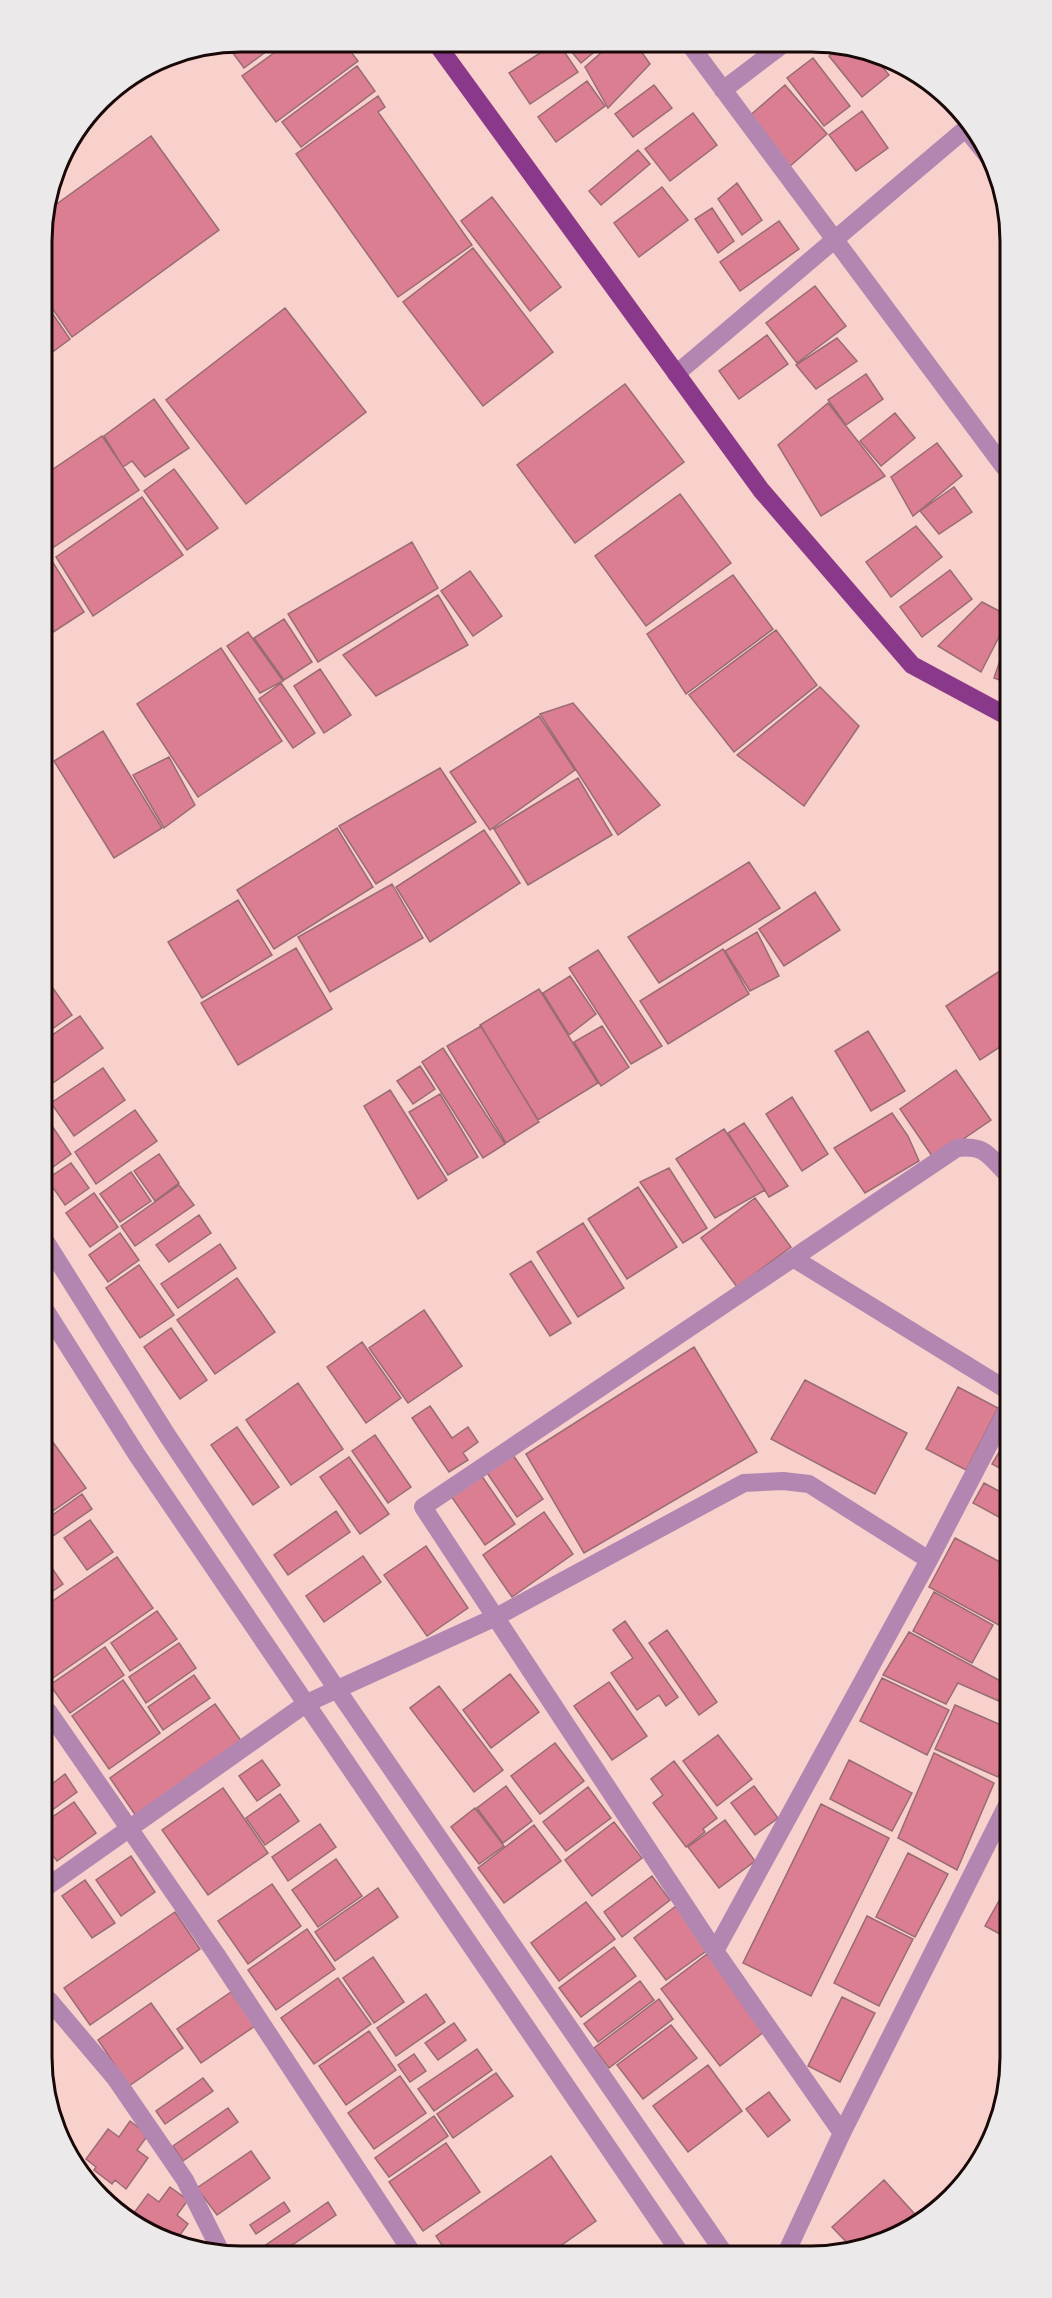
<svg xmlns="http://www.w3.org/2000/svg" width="1052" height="2298" font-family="'Titillium Web',sans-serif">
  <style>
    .building { fill: #dc7e91; stroke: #996c74; stroke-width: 1.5 }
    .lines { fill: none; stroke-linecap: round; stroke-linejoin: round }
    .minor { stroke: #b286b1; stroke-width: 18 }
    .major { stroke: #8a398a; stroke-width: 18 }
    .rim { fill: none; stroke: #180807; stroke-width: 3 }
  </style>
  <rect width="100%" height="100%" fill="#f9d1cc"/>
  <!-- building -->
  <path class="building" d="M242,42H279L244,68L227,45Z
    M289,42L344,43L358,61L276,122L242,76Z
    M554,44H559L578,72L530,104L509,73Z
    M565,44H604L581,63Z
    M611,44H636L650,64L608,108L585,67Z
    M841,46H849L876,59L889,75L862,97L829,56Z
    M813,58L850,106L824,126L787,78Z
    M357,66L375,91L301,147L282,122Z
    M587,81L605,106L556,142L538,117Z
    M654,85L672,108L633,137L615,114Z
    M785,85L827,134L789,167L747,118Z
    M378,96L385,107L378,112L472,245L398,297L296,154Z
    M862,111L888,148L856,171L829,135Z
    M693,113L717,145L670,181L645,149Z
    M151,136L219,230L72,337L43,295V281L51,269L43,258L42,228L47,211Z
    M638,150L650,164L601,205L589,191Z
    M737,183L762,220L742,235L718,199Z
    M662,187L688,220L639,257L614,223Z
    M492,197L561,287L530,311L461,221Z
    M712,208L734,241L718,253L695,219Z
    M779,221L799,249L740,291L720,262Z
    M473,248L553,352L483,406L403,302Z
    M815,286L846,326L797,363L766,323Z
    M43,300L70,339L43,359Z
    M285,308L366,412L246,504L166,400Z
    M767,335L788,364L739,399L719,371Z
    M837,338L857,361L816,389L796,365Z
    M866,374L883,399L846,425L828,400Z
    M625,384L684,462L575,543L517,465Z
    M154,399L189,448L145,477L132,461L123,467L104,436Z
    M828,403L885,476L821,516L778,445Z
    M895,413L915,438L881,466L860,441Z
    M102,436L139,490L51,549L44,538L43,476Z
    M937,443L962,476L913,516L891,477Z
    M174,469L218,528L187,550L144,491Z
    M954,487L972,512L939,534L920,511Z
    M680,494L731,563L646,626L595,556Z
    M142,497L183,555L93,616L56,557Z
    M916,526L942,557L891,597L866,562Z
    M412,542L438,588L318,662L288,614Z
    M50,558L84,612L44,638V562Z
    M950,570L972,599L922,637L900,607Z
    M470,571L502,616L473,636L441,591Z
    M733,575L773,629L686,694L647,634Z
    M438,595L468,645L376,696L343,655Z
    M982,602L1005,614V625L981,672L938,646Z
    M284,619L312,662L284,680L254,638Z
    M776,630L817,685L734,752L689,695Z
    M248,632L283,681L260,693L227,646Z
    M1005,646V682L994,678Z
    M221,648L282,741L198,797L137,704Z
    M320,669L351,715L324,733L294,686Z
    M281,683L315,733L293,748L259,699Z
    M820,687L859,726L804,806L737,755Z
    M573,703L660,805L618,835L540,714Z
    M539,716L575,770L490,830L450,772Z
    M103,731L162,828L114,858L54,761Z
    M169,757L195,805L164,828L133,775Z
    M440,768L476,822L376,884L339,826Z
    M578,778L612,835L528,885L494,829Z
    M337,828L373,887L274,949L237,890Z
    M484,830L520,883L430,942L396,887Z
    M749,862L780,908L659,983L628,937Z
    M392,884L423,938L330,992L298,937Z
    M815,892L840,930L784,966L759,929Z
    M238,900L272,955L202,998L168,942Z
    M757,932L779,976L750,991L725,951Z
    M296,948L332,1009L238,1065L201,1003Z
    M723,949L749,994L668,1044L640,1001Z
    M598,950L662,1046L631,1064L569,968Z
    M1006,967V1043L980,1060L946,1006Z
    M570,976L596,1014L569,1035L543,993Z
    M45,977L72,1015L45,1034Z
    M539,989L598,1083L538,1120L480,1025Z
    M80,1016L103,1048L47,1087L45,1040Z
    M481,1026L539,1122L506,1143L447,1046Z
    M602,1026L629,1067L601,1086L574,1042Z
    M868,1031L905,1091L871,1111L835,1051Z
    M443,1048L505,1144L483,1158L422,1062Z
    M420,1066L435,1089L413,1104L397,1081Z
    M103,1068L125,1100L74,1136L51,1103Z
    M956,1070L991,1120L934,1159L900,1109Z
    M390,1090L447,1180L418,1199L364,1106Z
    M440,1094L478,1157L448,1175L409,1112Z
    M792,1097L828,1154L802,1171L766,1114Z
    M135,1110L157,1141L96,1184L75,1152Z
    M892,1113L908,1136L919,1161L865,1193L834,1148Z
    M46,1117L71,1154L46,1172Z
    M744,1123L788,1186L769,1197L728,1133Z
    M724,1129L765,1190L715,1218L676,1159Z
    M159,1154L179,1183L155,1201L134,1171Z
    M71,1163L89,1188L65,1205L47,1179Z
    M669,1168L707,1228L683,1243L640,1182Z
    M131,1172L151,1201L120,1222L100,1194Z
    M179,1185L194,1205L135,1246L121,1226Z
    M638,1187L677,1247L627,1279L588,1219Z
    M94,1193L118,1227L90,1247L66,1213Z
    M755,1198L791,1247L737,1287L701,1238Z
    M199,1215L211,1233L169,1262L156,1245Z
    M583,1223L624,1288L578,1317L537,1252Z
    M120,1233L139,1260L108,1282L89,1255Z
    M220,1244L236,1268L178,1308L161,1284Z
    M531,1261L571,1323L550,1336L510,1274Z
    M139,1265L174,1315L140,1338L106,1288Z
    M237,1278L275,1332L215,1374L177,1320Z
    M424,1310L462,1366L408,1403L369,1348Z
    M171,1328L207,1380L180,1399L144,1347Z
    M362,1342L401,1398L366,1423L327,1367Z
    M694,1347L757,1452L584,1553L526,1454Z
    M805,1380L907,1433L875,1494L771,1439Z
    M298,1383L343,1449L291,1485L246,1420Z
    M958,1387L998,1408L966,1470L926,1449Z
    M430,1406L452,1438L468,1427L478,1442L463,1453L468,1460L449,1472L412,1418Z
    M237,1427L279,1487L253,1505L211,1445Z
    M47,1434L86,1488L47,1515Z
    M375,1435L411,1487L388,1503L352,1451Z
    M1007,1439V1472L992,1464Z
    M513,1455L543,1499L517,1517L487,1473Z
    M349,1457L389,1514L360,1534L320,1477Z
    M481,1475L515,1524L485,1545L451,1496Z
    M984,1483L1008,1496V1522L973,1503Z
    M82,1494L92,1509L47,1540V1519Z
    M336,1511L350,1532L288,1575L274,1555Z
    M544,1512L573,1554L512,1597L483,1555Z
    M90,1520L113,1552L87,1570L64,1538Z
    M955,1538L1004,1564L999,1573L1008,1578V1630L929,1587Z
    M426,1546L468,1608L427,1636L384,1575Z
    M363,1556L381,1582L324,1622L306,1596Z
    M117,1557L153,1608L50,1680L47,1677V1605Z
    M47,1561L63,1584L47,1595Z
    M934,1592L993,1625L972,1663L913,1631Z
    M157,1611L177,1639L130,1671L111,1643Z
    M625,1621L678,1697L666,1706L659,1695L637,1710L611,1673L633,1658L613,1630Z
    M667,1630L717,1702L699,1715L649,1643Z
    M909,1632L1008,1685V1705L958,1683L946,1704L883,1675Z
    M179,1643L196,1668L146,1703L129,1677Z
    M105,1647L124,1675L70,1713L50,1685Z
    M510,1674L539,1712L491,1748L463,1710Z
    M194,1675L210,1698L163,1730L148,1707Z
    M882,1678L949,1710L927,1755L860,1721Z
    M123,1680L160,1733L109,1769L72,1716Z
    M609,1682L647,1736L612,1760L574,1706Z
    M439,1686L503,1770L474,1792L410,1708Z
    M215,1704L242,1742L136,1816L110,1778Z
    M955,1705L1008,1728V1753L998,1777L935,1749Z
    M718,1735L752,1779L717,1806L683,1761Z
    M555,1743L584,1781L540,1814L511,1776Z
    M934,1753L994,1783L957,1870L898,1838Z
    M262,1760L280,1785L257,1801L239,1776Z
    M849,1760L912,1793L892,1831L830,1799Z
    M674,1761L717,1818L703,1829L705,1832L686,1847L653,1803L663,1795L651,1779Z
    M65,1774L77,1792L48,1813V1787Z
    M506,1786L532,1821L503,1843L477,1808Z
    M754,1786L778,1818L755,1835L731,1803Z
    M588,1787L611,1818L566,1851L543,1822Z
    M223,1788L268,1853L208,1895L162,1830Z
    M280,1794L299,1821L265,1845L246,1818Z
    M74,1802L96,1833L57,1861L48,1849V1820Z
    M821,1804L889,1838L811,1996L743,1963Z
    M475,1808L504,1846L479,1864L451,1827Z
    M725,1820L755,1861L719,1888L688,1847Z
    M614,1822L642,1858L592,1896L565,1860Z
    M320,1824L336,1847L288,1881L272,1857Z
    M534,1825L561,1861L504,1903L478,1868Z
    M908,1853L948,1874L915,1937L876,1917Z
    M131,1856L155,1892L121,1916L96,1880Z
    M336,1859L362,1896L318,1927L292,1890Z
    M652,1876L670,1900L622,1937L604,1912Z
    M85,1880L115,1923L92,1938L62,1896Z
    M1009,1883V1939L985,1926Z
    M272,1884L301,1926L248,1964L218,1921Z
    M378,1888L398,1917L335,1961L315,1932Z
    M586,1902L615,1939L559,1981L531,1943Z
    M676,1906L709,1949L666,1980L634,1938Z
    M175,1912L200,1949L90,2025L64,1988Z
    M867,1916L913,1939L879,2006L834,1983Z
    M307,1929L335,1969L276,2010L248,1970Z
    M614,1947L636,1976L581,2017L559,1988Z
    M707,1954L765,2031L720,2066L661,1989Z
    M373,1957L404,2002L374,2023L343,1978Z
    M338,1978L371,2024L314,2064L281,2018Z
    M640,1981L654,2000L598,2042L584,2024Z
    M231,1992L255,2026L201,2063L177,2029Z
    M426,1994L445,2022L396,2056L377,2028Z
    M842,1997L875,2013L840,2082L808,2066Z
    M659,1999L673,2019L609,2068L594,2048Z
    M151,2003L183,2048L129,2086L98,2040Z
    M454,2023L466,2040L438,2060L425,2043Z
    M671,2025L697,2058L643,2099L617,2065Z
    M369,2031L396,2070L346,2105L319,2066Z
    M477,2049L492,2070L434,2111L418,2089Z
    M414,2054L426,2071L410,2082L398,2065Z
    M708,2065L742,2111L688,2152L653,2106Z
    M496,2073L513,2096L453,2138L437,2114Z
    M400,2076L426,2113L374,2149L348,2113Z
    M203,2078L213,2091L165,2124L156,2111Z
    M769,2092L790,2120L768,2137L746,2109Z
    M228,2108L238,2122L183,2161L173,2146Z
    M434,2116L448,2136L389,2177L375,2158Z
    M130,2121L148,2135L137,2150L148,2158L126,2189L115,2180L112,2184L94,2170L96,2167L86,2159L108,2129L119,2137Z
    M446,2143L480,2192L423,2231L389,2182Z
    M251,2151L270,2178L217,2215L197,2188Z
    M551,2156L596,2221L553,2251H446L436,2236Z
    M884,2180L922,2222L862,2249H853L832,2227Z
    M170,2187L188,2200L177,2215L188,2224L177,2239L131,2217L148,2194L159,2202Z
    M284,2202L290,2211L256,2234L250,2225Z
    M328,2202L336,2215L282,2252H267L263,2247Z"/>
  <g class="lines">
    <!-- minor -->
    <path class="minor" d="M690,45L1004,467
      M723,90L782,45
      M966,129L991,160
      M676,374L970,125
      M46,1242L167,1435L338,1691L722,2250
      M793,1258L1007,1390
      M46,1311L137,1455L678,2250
      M48,1711L216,1954L411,2251
      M48,1886L307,1703L496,1617L744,1483L783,1481L809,1484L929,1560
      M715,1951L929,1560L1007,1410
      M49,2000L115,2078L185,2180L221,2252
      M842,2133L715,1951L423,1507L957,1148C985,1145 988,1155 1006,1173
      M788,2249L842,2133L1009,1801"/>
    <!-- major -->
    <path class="major" d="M436,43L761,490L912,665L1005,715"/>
  </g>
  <!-- crop -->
  <path d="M0 0H1052V2298H0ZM241 52H811A189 189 0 0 1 1000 241V2057A189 189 0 0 1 811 2246H241A189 189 0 0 1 52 2057V241A189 189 0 0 1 241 52Z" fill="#ebe9e9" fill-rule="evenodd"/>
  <path class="rim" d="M241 52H811A189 189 0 0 1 1000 241V2057A189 189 0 0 1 811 2246H241A189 189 0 0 1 52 2057V241A189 189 0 0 1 241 52Z"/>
</svg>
